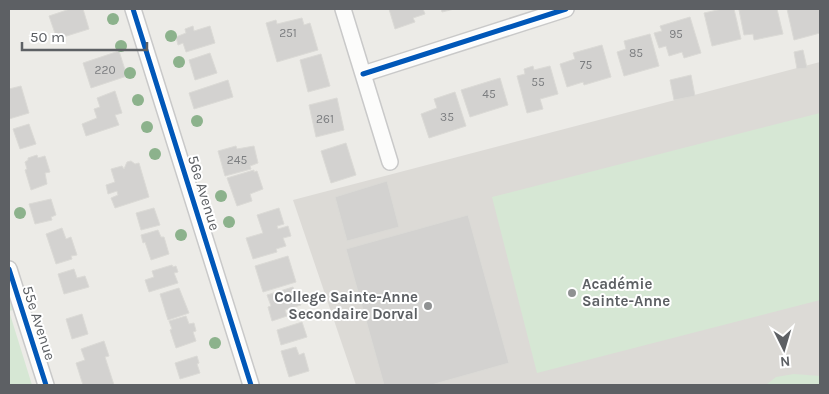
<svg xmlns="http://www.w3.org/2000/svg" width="829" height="394" font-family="Karla,sans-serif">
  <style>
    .education { fill: #dcdad6 }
    .green { fill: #d6e7d4 }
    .building { fill: #d3d2d0; stroke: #dbdad6 }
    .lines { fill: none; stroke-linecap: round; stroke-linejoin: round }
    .minor-casing { stroke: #c9c9c9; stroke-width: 18 }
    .minor { stroke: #fcfcfb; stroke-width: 15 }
    .cycleway-casing { stroke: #fff; stroke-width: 8 }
    .cycleway { stroke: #0057b8; stroke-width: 5 }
    .tree { fill: #8cb28c }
    .poi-dot { fill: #8f9192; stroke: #fff; stroke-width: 2 }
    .labels { text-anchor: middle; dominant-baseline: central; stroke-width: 4; stroke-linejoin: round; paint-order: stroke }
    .number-label { font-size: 12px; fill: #7c7e80 }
    .street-label { font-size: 15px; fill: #5d6064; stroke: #fff }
    .poi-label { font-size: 15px; font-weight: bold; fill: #5d6064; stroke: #fff; text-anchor: start }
  </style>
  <rect width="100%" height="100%" fill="#ecebe7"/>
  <!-- education -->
  <path class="education" d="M820,62V385H356L293,200Z"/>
  <!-- green -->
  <path class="green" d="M820,113V300L537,373L492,197Z
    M9,298L13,310L9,311L32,385H9Z
    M794,374L820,376V385H766L776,377Z"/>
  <!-- building -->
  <path class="building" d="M70,9H83L89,29L57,39L49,16Z
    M389,9H423L425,14L413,18L415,22L395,29Z
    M441,9H454L442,12Z
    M722,9H734L741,39L712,46L704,13Z
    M746,9H777L783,34L754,40L753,34L744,35L739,10Z
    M787,9H820V33L794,40Z
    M690,17L701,53L684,58L682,52L669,56L666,46L659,48L654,33L662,31L660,26Z
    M302,18L304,25L310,23L318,50L277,62L266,23L276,20L277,24Z
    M193,26L194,31L210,26L215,43L186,52L183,43L178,45L176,37L186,33L185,29Z
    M650,34L659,66L624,76L617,52L626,49L624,41Z
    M602,45L611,77L584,85L583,82L567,87L560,64L575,59L573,53Z
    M803,50L807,68L797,69L794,52Z
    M119,51L127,76L91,88L83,63Z
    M210,53L217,73L195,80L189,60Z
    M321,54L330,86L308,92L300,60Z
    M533,66L534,70L550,66L558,94L540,99L543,109L527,113L517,76L525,74L524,69Z
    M691,75L695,96L674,100L670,80Z
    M500,78L508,105L470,117L461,90Z
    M228,80L233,97L194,109L189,93Z
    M21,86L29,113L9,119V89Z
    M115,91L122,113L115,115L119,125L86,136L82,124L97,118L94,109L100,107L97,98Z
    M455,92L466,126L429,138L421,114L437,108L434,99Z
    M337,98L344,130L316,137L309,105Z
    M29,124L36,144L20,149L13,129Z
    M346,143L356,175L331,183L321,151Z
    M236,146L237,149L254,146L258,163L250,166L251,169L225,176L218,151Z
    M37,155L38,158L45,156L50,172L45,173L47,184L31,190L25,170L27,169L25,162L28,160V158Z
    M131,161L135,164L139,163L149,197L115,208L111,198L118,195L117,191L108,194L106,185L115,182L111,169L122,166L124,169L127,162Z
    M254,170V172L257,171L263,189L250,194L252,201L237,206L227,178Z
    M387,181L399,227L347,241L335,197Z
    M51,199L56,215L51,217L52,220L35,224L29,204Z
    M154,208L160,225L141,230L136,213Z
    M279,208L284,224L277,226L278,229L288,226L291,236L283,238L286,246L276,249L277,252L253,259L246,238L263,233L257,215Z
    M468,215L509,363L431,385H384L346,249Z
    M62,228L66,239L71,237L77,255L71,256L72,259L56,264L46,234Z
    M158,230L161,237H164L169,254L151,260L145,242L143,243L141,235Z
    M288,256L296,282L263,292L255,266Z
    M172,265L173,267L176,266L178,272L174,273L178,283L149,292L145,280L154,277L152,271Z
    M74,269L77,278L85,276L89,287L64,294L58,274Z
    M293,287L295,294L297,293L301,305L285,310L287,316L272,321L268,307L271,306L267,295Z
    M179,288L189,313L168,320L160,294Z
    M82,314L88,334L72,339L66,319Z
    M186,316L189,324L194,323L196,331L193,332L196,341L176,348L170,330L172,329L169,321Z
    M302,322L307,337L281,345L277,330Z
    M104,341L109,356L105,357L114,385H83L76,363L85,360L81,349Z
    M296,347L299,355L304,353L309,371L289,377L281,351Z
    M197,356L199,363L197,364L200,373L180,379L175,363Z"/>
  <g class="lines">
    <!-- minor casing -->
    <g class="minor-casing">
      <path id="minor" d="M133,9L251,385
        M343,9L390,162
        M363,74L566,9
        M9,269L46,385"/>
    </g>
    <!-- minor -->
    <use href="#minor" class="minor"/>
    <!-- cycleway casing -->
    <g class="cycleway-casing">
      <path id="cycleway" d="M133,9L251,385
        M363,74L566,9
        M9,269L46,385"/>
    </g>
    <!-- cycleway -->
    <use href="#cycleway" class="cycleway"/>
  </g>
  <!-- trees -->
  <g class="tree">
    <circle cx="113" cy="19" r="6"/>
    <circle cx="171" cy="36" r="6"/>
    <circle cx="121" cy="46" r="6"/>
    <circle cx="179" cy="62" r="6"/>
    <circle cx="130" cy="73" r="6"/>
    <circle cx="138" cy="100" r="6"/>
    <circle cx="197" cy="121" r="6"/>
    <circle cx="147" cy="127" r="6"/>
    <circle cx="155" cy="154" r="6"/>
    <circle cx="221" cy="196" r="6"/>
    <circle cx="20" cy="213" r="6"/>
    <circle cx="229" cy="222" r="6"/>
    <circle cx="181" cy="235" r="6"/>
    <circle cx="215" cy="343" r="6"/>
  </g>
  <!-- markers -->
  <g class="poi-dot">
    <circle cx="572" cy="293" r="5"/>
    <circle cx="428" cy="306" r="5"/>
  </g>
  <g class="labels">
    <!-- number labels -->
    <g class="number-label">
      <text x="288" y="33">251</text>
      <text x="676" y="34">95</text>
      <text x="636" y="53">85</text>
      <text x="586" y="65">75</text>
      <text x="105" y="70">220</text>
      <text x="538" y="82">55</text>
      <text x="489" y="94">45</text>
      <text x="447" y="117">35</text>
      <text x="325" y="119">261</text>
      <text x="237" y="160">245</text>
    </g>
    <!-- street labels -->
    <g class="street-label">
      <text transform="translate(204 193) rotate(73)">56e Avenue</text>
      <text transform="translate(39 323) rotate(72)">55e Avenue</text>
    </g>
    <!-- poi labels -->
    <g class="poi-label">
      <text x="582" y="284">Académie<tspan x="582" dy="17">Sainte-Anne</tspan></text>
      <text x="418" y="297" text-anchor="end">College Sainte-Anne<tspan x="418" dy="17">Secondaire Dorval</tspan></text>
    </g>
  </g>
  <!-- border -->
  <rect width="829" height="394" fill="none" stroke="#5d6064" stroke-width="20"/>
  <!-- north arrow -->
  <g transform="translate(784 349) rotate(175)" stroke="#ffffff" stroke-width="4" paint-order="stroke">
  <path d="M0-4L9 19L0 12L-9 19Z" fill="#5d6064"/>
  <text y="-8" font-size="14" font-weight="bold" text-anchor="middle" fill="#5d6064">N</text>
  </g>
  <!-- scale -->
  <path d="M22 42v8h125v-8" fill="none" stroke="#5d6064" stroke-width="2.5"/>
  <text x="30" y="42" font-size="15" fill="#5d6064" stroke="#ffffff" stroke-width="4" paint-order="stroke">50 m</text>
</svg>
